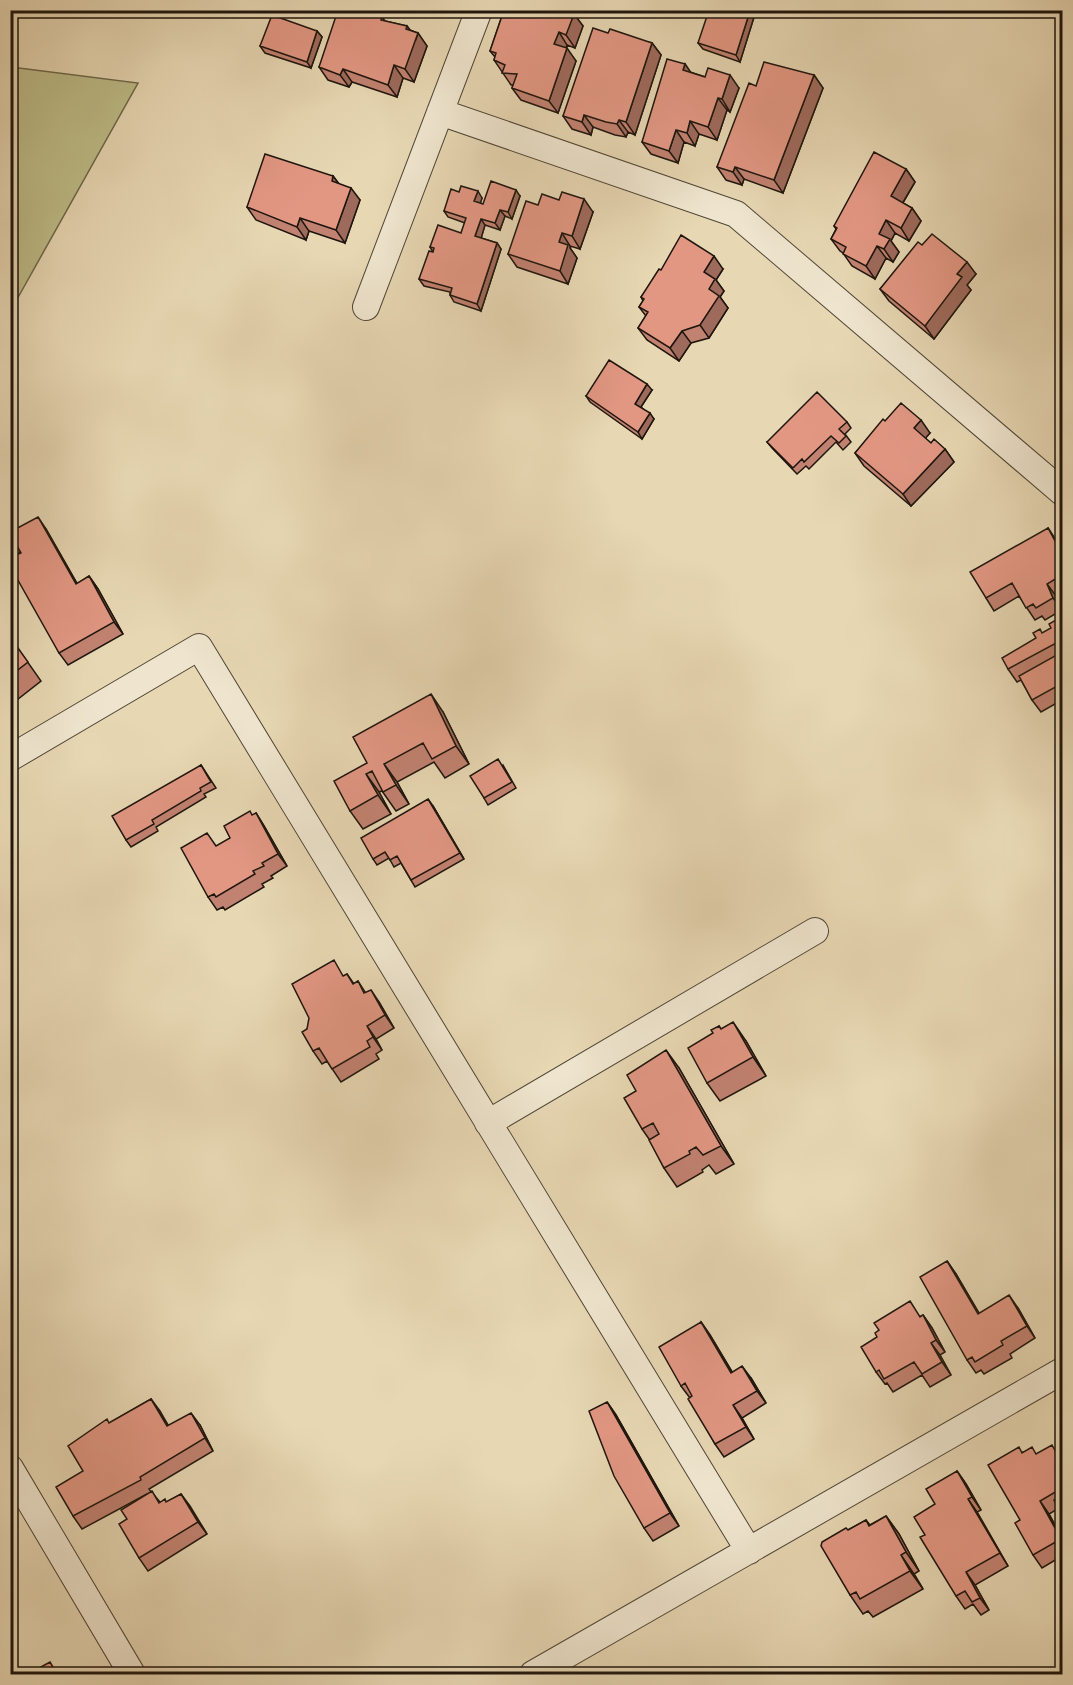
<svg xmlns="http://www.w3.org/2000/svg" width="1073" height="1685" font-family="'Gentium Book Plus',serif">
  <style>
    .green { fill: #bdbc88; stroke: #6e684a; stroke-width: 1.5 }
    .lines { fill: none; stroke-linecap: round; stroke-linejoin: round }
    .street-casing { stroke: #504636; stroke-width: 28 }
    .street { stroke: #efe5ce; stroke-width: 26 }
    .wall { fill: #c28271; stroke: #1e150d; stroke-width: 1.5 }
    .shaded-wall { fill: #9e6a5c; stroke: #1e150d; stroke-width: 1.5 }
    .building { fill: #e29783; stroke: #1e150d; stroke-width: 1.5 }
  </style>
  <rect width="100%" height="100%" fill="#e7d7b3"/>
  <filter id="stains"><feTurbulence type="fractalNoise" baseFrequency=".00333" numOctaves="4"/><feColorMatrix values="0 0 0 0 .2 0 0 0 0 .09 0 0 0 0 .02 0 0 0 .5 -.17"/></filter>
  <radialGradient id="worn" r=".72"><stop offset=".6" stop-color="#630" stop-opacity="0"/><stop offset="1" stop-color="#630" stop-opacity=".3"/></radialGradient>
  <!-- green -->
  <path class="green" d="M11,67L138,83L11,310L10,67Z"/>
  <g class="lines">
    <!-- street casing -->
    <g class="street-casing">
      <path id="street" d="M440,112L736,214L1062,492
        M366,307L479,10
        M10,758L199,647L749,1551
        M488,1123L815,931
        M10,1468L132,1674
        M533,1674L1062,1371"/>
    </g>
    <!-- street -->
    <use href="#street" class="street"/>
  </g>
  <!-- wall -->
  <path class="wall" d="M504,10H570L583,26L575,48L567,45L566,48L576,61L558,113L521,100L512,88L513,85H511L494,60L495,57L490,51Z
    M750,11L754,17L740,62L703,49L698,43Z
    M382,17L385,21L407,26L410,30L418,33L427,46L414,82L403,78L397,97L352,82L349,87L328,80L319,67Z
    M317,31L322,37L311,68L265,53L260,46Z
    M608,33L652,43L661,55L635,135L628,132L626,137L615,135L593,127L591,135L572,129L563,116Z
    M685,64L690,72L739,88L730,112L727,110L717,140L699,134L695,146L684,142L678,163L651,154L642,142Z
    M814,75L823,88L783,193L744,179L742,185L726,180L717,167L756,86Z
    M906,169L915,182L903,203L912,208L921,221L909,241L895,233L891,241L899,252L893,262L886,258L875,279L852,266L843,253L840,251L831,239L836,229L834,226Z
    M333,176L339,184L360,200L345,243L309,231L306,240L256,220L247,207Z
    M459,192L482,198L480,203L483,204L520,196L512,219L505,216L500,230L485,225L481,238L497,243L501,249L481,311L454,302L450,295V292L424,286L419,279L433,252L430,247L461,233L465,223L448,217L444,211Z
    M593,212L580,249L570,246V248L577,258L568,284L517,267L508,254Z
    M922,245L976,274L967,285L971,290L934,339L889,301L880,289Z
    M723,269L716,280L724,291L720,297L728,308L709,338L691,343L679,361L647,340L638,328L646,316L639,307L643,301L641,297L661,270Z
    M652,390L641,407L654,419L642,439L590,402L586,396Z
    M885,421L930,433L925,438L931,443L945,449L954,462L911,506L864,466L855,453Z
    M847,422L851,428L845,434L851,442L843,450L836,442L809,469L806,466L797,474L772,448L767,442Z
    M1048,528L1062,551V592L1056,596L1062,610L1045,620L1042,616L1035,620L1019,596L994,611L986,598Z
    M46,529L77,584L89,576L98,589L123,634L68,665L59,653L21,553L20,552L10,558V532Z
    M1062,619V700L1041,712L1032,700L1021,680L1017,682L1008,669L1036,638L1051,628Z
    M10,637L41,681L13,703L10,700Z
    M443,712L469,764L445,778L434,762L397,782L409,804L396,811L382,791L379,792L391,814L363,829L350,811L367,763Z
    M201,765L216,788L204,794L206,797L156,827L158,831L131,847L126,840Z
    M503,765L516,788L488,805L484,798Z
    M433,806L464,859L415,887L401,863L394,867L389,858L377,865L373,859Z
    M256,813L264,826L287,866L271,876L273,878L262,884L264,887L225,910L223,907L217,910L208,897L230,838Z
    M347,974L354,984L358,981L365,992L379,1002L394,1028L376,1039L382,1050L376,1054L379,1059L341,1082L327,1061L322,1064L313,1051L307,1029L344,976Z
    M719,1026L721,1029L746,1041L766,1076L720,1101L707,1083L713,1033Z
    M679,1068L734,1164L716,1174L709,1165L702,1170L703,1172L677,1187L664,1168L649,1139L642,1129Z
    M947,1261L956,1274L979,1313L1018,1308L1035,1338L1010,1354L1012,1358L984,1374L981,1370L976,1373L967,1360Z
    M923,1315L932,1328L945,1352L940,1355L951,1375L930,1387L922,1375L893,1392L887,1383L885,1384L876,1372L877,1337Z
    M701,1322L710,1335L732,1372L751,1378L766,1403L742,1418L754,1439L724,1457L715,1444L690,1398L681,1386Z
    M151,1399L168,1425H200L213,1451L149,1489L160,1502H167L181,1494L207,1534L148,1571L139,1558L127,1519L147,1494L82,1529L73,1516L83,1471L109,1423Z
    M607,1402L616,1415L679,1526L653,1541L644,1528Z
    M1023,1452L1037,1454L1062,1460V1515L1059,1508L1049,1514L1062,1538V1556L1042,1568L1033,1555L1020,1520Z
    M957,1471L966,1484L981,1510L977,1512L1008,1566L975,1585L989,1610L981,1615L973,1604L965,1609L956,1596L935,1504Z
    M886,1516L899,1534L919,1571L914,1574L923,1589L873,1617L868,1611L863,1614L850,1595L848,1530L866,1520L870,1525Z"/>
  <!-- shaded-wall -->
  <path class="shaded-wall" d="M566,10H570L573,15L574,14L583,26L575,48L566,35Z
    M750,11L754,17L740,62L736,55Z
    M407,26L416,39L418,33L427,46L414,82L405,69L406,29Z
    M317,31L322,37L311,68L307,62Z
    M559,32L567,45L563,56L554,44Z
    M652,43L661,55L635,135L626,122Z
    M567,48L576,61L558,113L549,101Z
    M685,64L694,77L683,70Z
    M394,65L403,78L397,97L388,85Z
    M343,69L352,82L349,87L340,75Z
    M730,75L739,88L730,112L722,99Z
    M814,75L823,88L783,193L774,180Z
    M718,98L727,110L717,140L708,127Z
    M584,115L593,127L591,135L582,122Z
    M619,120L628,132L626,137L617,124Z
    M690,121L699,134L695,146L687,133Z
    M676,130L684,142L678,163L669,151Z
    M735,167L744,179L742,185L733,172Z
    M906,169L915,182L899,209L891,196Z
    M333,176L342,188L332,181Z
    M351,188L360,200L345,243L336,230Z
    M516,190L520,196L512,219L508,212Z
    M478,191L482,198L479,208L474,201Z
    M584,199L593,212L580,249L572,236Z
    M912,208L921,221L909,241L901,228Z
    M500,210L505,216L500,230L495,223Z
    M300,218L309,231L306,240L297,227Z
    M481,219L485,225L480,242L475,236Z
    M886,220L895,233L891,241L899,252L893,262L884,249L879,234Z
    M562,233L570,246V248L577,258L568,284L560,271L559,242Z
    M497,243L501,249L481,311L477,304Z
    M877,246L886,258L875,279L866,266Z
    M714,256L723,269L716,280L724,291L720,297L728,308L709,338L700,325L704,272Z
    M967,262L976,274L967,285L971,290L934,339L925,326L957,274Z
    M682,331L691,343L679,361L670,348Z
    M647,384L652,390L639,410L635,404Z
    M650,413L654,419L642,439L638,432Z
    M921,420L930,433L923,441L914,428Z
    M945,449L954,462L911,506L903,494Z
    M38,517L46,529L85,597L76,584Z
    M1048,528L1056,540L1062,551V554Z
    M89,576L98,589L123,634L114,622Z
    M1047,584L1056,596L1062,610L1053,598Z
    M431,694L443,712L469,764L456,746Z
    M384,764L397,782L409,804L396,785Z
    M366,774L379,792L391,814L378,795Z
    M428,799L433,806L464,859L460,853Z
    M256,813L264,826L287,866L278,854Z
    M371,990L379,1002L394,1028L385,1015Z
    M733,1022L746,1041L766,1076L753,1057Z
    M367,1026L376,1039L382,1050L373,1037Z
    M666,1050L679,1068L734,1164L721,1146Z
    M947,1261L956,1274L986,1326L978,1314Z
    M1009,1295L1018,1308L1035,1338L1027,1326Z
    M923,1315L932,1328L945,1352L936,1340Z
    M701,1322L710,1335L740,1385L731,1373Z
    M931,1343L940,1355L951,1375L942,1362Z
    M742,1366L751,1378L766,1403L757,1391Z
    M151,1399L160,1411L176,1439L167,1426Z
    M607,1402L616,1415L679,1526L670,1513Z
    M733,1405L742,1418L754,1439L746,1427Z
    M191,1413L200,1425L213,1451L205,1438Z
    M957,1471L966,1484L981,1510L972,1497Z
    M181,1494L190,1506L207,1534L198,1522Z
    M968,1499L977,1512L1008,1566L1000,1553Z
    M1040,1501L1049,1514L1062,1538V1540Z
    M886,1516L899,1534L919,1571L906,1552Z
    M901,1555L914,1574L923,1589L910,1571Z
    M966,1572L975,1585L989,1610L980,1598Z"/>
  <!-- building -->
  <path class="building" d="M338,10H362L382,17L381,20L407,26L406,29L418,33L405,69L394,65L388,85L343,69L340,75L319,67Z
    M504,10H566L574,14L566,35L559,32L554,44L567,48L549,101L512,88L517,74L502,73L505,65L494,60L496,53L490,51Z
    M709,10L750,11L736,55L698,43Z
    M272,15L317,31L307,62L260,46Z
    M593,28L608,33L610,29L652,43L626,122L619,120L617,124L606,122L584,115L582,122L563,116Z
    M667,59L685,64L683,70L705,77L708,68L730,75L722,99L718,98L708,127L690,121L687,133L676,130L669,151L642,142Z
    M764,62L814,75L774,180L735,167L733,172L717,167L749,83L756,86Z
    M874,152L906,169L891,196L912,208L901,228L886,220L879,234L890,239L884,249L877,246L866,266L843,254L846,247L831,239L837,228L834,226Z
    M265,154L333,176L332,181L351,188L336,230L300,218L297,227L247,207Z
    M491,181L516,190L508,212L500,210L495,223L481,219L475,236L497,243L477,304L450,295L452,288L419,279L429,251L433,252L434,248L430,247L438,225L461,233L466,218L444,211L451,189L459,192L461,186L478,191L474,201L483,204Z
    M562,192L584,199L572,236L562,233L559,242L568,245L560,271L508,254L526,201L538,205L542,194L559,200Z
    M932,234L967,262L957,274L962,277L925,326L880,289L918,242L922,245Z
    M681,235L714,256L704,272L715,279L709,289L719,296L700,325L682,331L670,348L638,328L648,312L639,307L644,299L641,297L659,269L661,270Z
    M609,360L647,384L635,404L650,413L638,432L586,396Z
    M817,392L847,422L839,429L846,436L839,443L831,436L804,462L802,459L793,468L767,442Z
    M901,403L921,420L914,428L931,443L934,439L945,449L903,494L855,453L883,419L885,421Z
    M38,517L76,584L89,576L114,622L59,653L10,566V558L21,553L13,539L10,540V532Z
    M1048,528L1062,554V556L1056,560L1062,572V575L1047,584L1053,598L1036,608L1033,604L1026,608L1012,583L986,598L970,572Z
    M1061,617L1062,619V649L1058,642L1008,669L1002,658L1036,638L1033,633L1040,629L1042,633L1051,628L1049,624Z
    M10,637L28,662L10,676Z
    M1062,652V691L1059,685L1032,700L1019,676Z
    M431,694L456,746L432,759L423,743L384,764L396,785L383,792L372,771L366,774L378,795L350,811L334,781L367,763L353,737Z
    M498,759L512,782L484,798L470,776Z
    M201,765L211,782L200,788L201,791L152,820L154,824L126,840L112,816Z
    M428,799L460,853L411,880L397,856L390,860L385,852L373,859L361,838Z
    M250,811L252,815L256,813L278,854L262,863L264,866L253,871L255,874L216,897L214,894L208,897L181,848L207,833L216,846L230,838L224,826Z
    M334,960L343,976L347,974L353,984L358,981L364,993L371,990L385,1015L367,1026L373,1037L367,1041L370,1047L332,1069L319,1048L313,1051L302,1032L307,1029L309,1018L292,984Z
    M733,1022L753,1057L707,1083L688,1048L713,1033L711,1030L719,1026L721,1029Z
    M666,1050L721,1146L703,1155L696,1147L689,1151L690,1154L664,1168L649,1140L659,1134L653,1123L642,1129L624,1098L636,1091L627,1075Z
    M947,1261L978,1314L1009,1295L1027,1326L1001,1341L1003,1345L975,1362L972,1357L967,1360L920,1277Z
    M910,1301L920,1317L923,1315L936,1340L931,1343L942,1362L922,1374L914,1362L884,1379L879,1370L876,1372L861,1347L877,1337L875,1333L879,1330L874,1323Z
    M701,1322L731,1373L742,1366L757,1391L733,1405L746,1427L715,1444L688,1399L692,1396L685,1383L681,1386L659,1347Z
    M151,1399L167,1426L191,1413L205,1438L140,1477L141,1480L73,1516L56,1487L83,1471L68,1446L107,1419L109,1423Z
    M607,1402L670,1513L644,1528L614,1476L589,1411Z
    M1052,1445L1062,1463V1515L1054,1500L1061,1497L1057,1491L1040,1501L1061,1539L1033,1555L1015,1523L1020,1520L988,1465L1019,1447L1022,1453L1032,1447L1036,1454Z
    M957,1471L972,1497L968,1499L1000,1553L966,1572L980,1598L972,1602L965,1591L956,1596L923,1542L920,1537L925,1535L914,1517L935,1504L926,1489Z
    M152,1491L159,1503L165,1499L166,1502L181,1494L198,1522L139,1558L119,1524L127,1519L121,1510Z
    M886,1516L906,1552L901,1555L910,1571L860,1599L856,1592L850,1595L821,1546L822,1542L846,1528L848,1530L866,1520L869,1526Z
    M50,1662L57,1674H28Z"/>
  <!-- margin -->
  <rect width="1073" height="1685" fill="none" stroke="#e7d7b3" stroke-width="36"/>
  <rect x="12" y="12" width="1049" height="1661" fill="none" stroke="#1e150d" stroke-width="3"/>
  <rect x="18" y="18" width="1037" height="1649" fill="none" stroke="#1e150d" stroke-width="1.5"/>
  <rect width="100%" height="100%" filter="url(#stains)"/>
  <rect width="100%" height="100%" fill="url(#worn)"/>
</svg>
